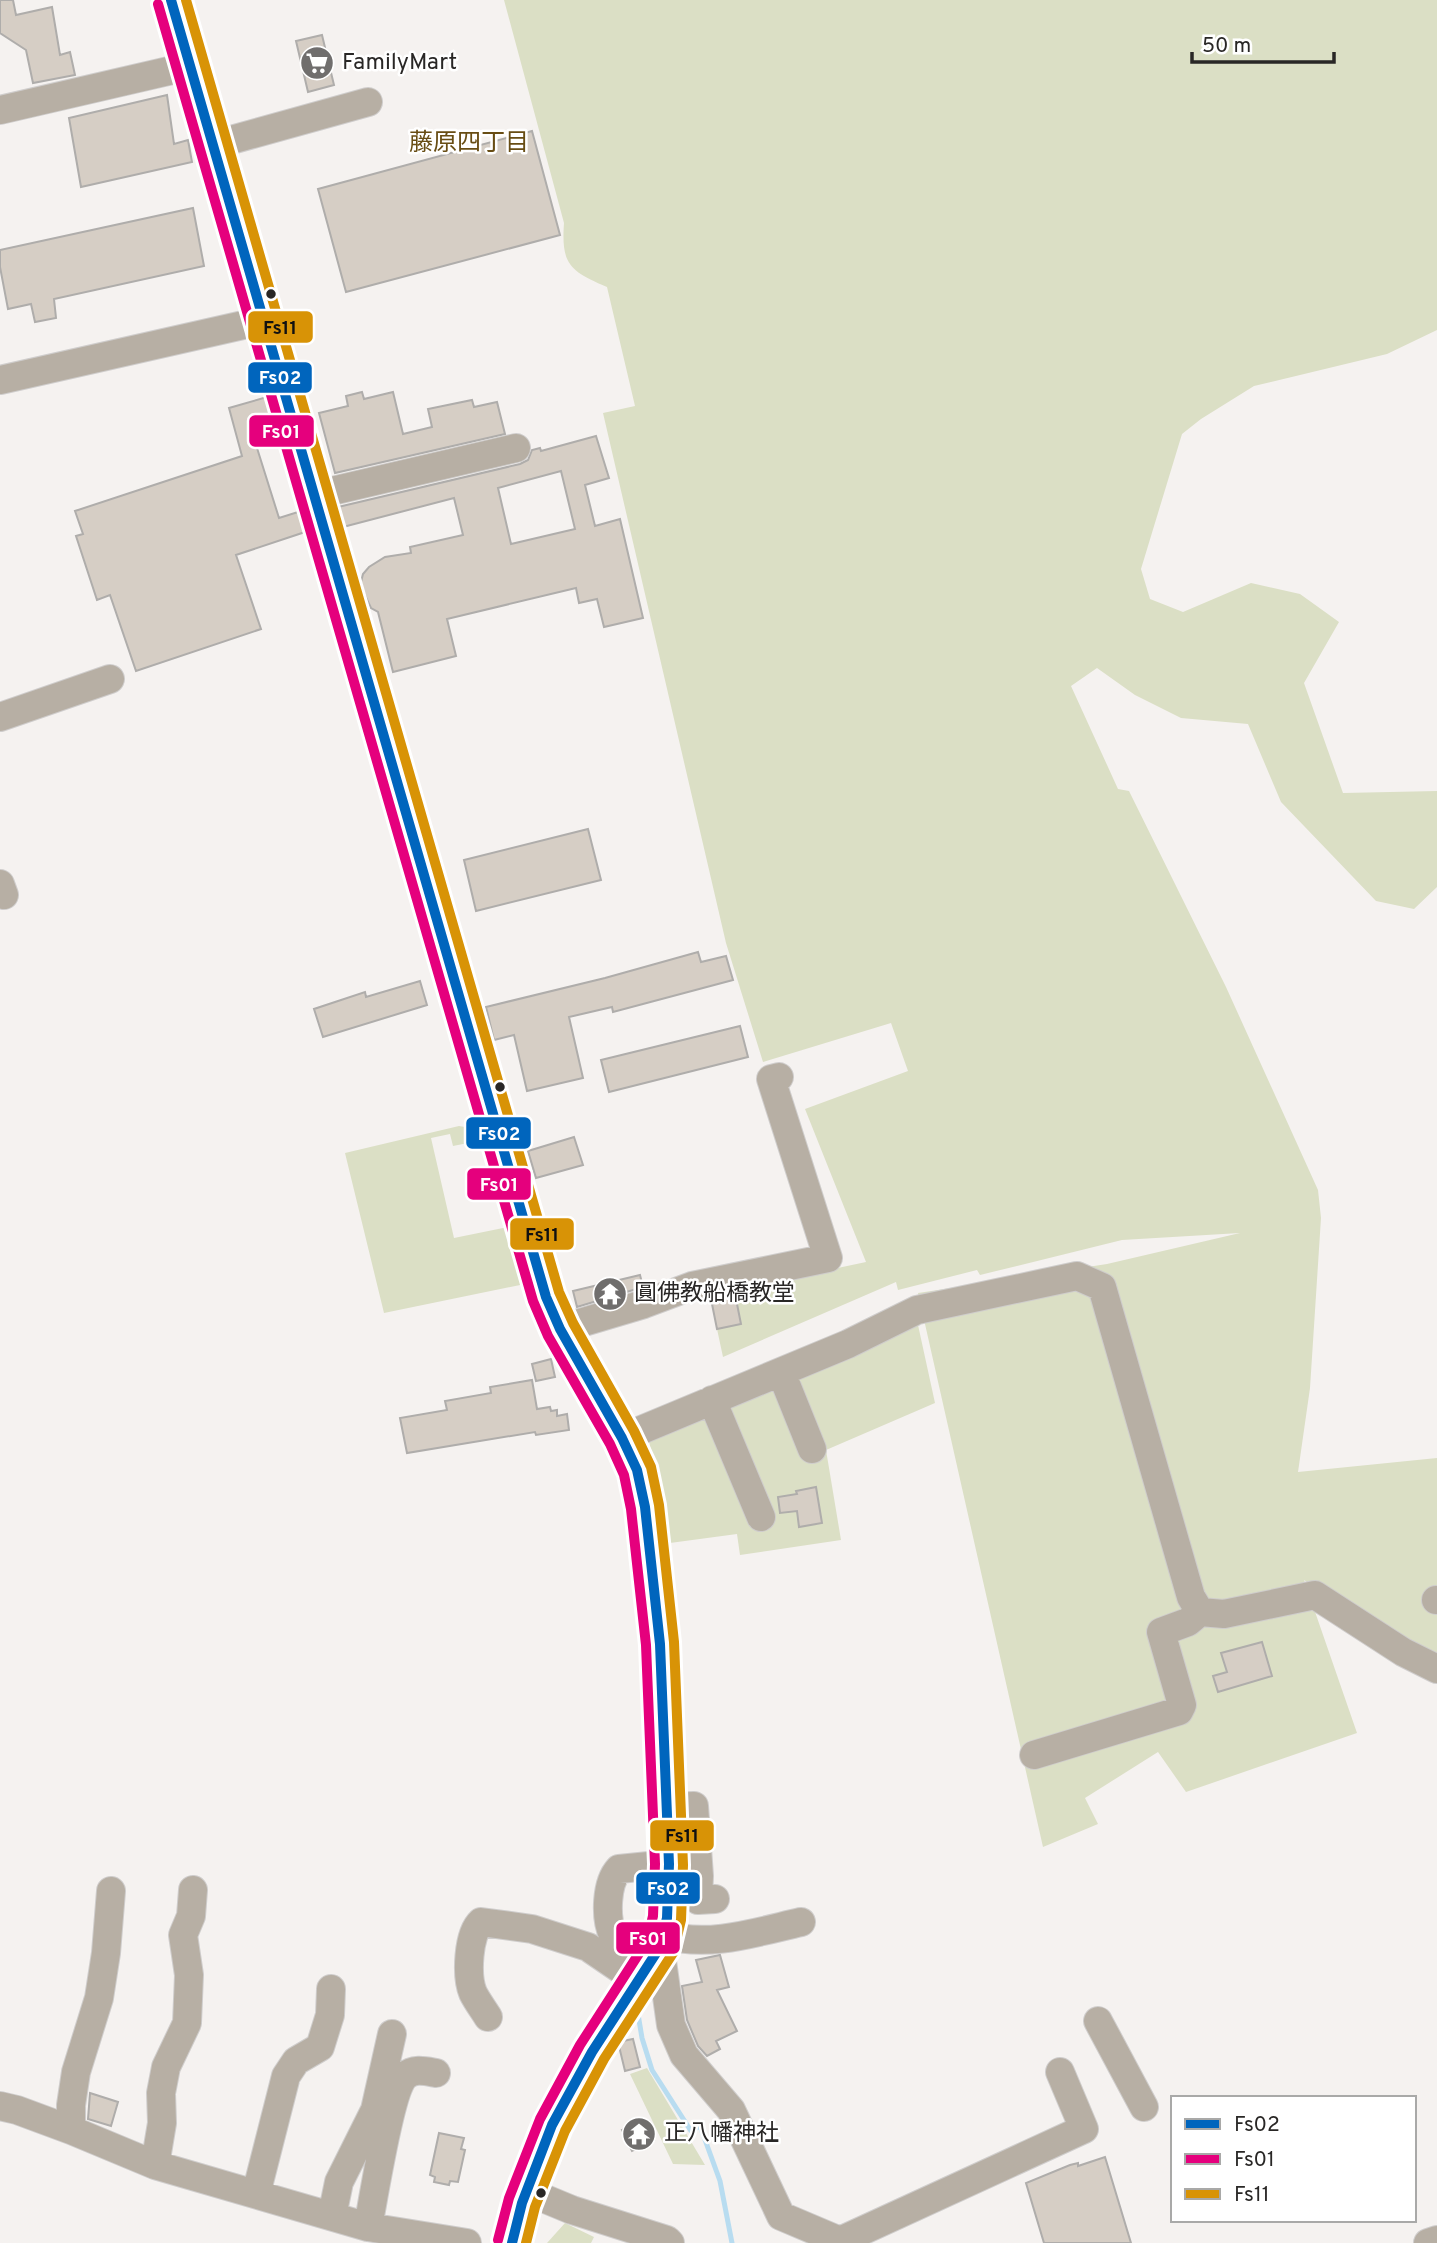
<svg xmlns="http://www.w3.org/2000/svg" width="1437" height="2243" font-family="Overpass,'Noto Sans JP',sans-serif">
  <style>
    .green { fill: #dbdfc5 }
    .lines { fill: none; stroke-linecap: round; stroke-linejoin: round }
    .stream { stroke: #b8dcf0; stroke-width: 5 }
    .building { fill: #d6cec5; stroke: #afadab; stroke-width: 2; fill-rule: evenodd }
    .minor-casing { stroke: #cfcdcc; stroke-width: 30 }
    .minor { stroke: #b7afa4; stroke-width: 28 }
    .bus-1-casing { stroke: #fff; stroke-width: 16 }
    .bus-2-casing { stroke: #fff; stroke-width: 16 }
    .bus-3-casing { stroke: #fff; stroke-width: 16 }
    .bus-1 { stroke: #0065bd; stroke-width: 10 }
    .bus-2 { stroke: #e5007d; stroke-width: 10 }
    .bus-3 { stroke: #d89306; stroke-width: 10 }
    .bus-dot { fill: #292726; stroke: #fff; stroke-width: 2.5 }
    .labels { text-anchor: middle; dominant-baseline: central; stroke-width: 5; stroke-linejoin: round; paint-order: stroke }
    .poi-label { font-size: 23px; fill: #292726; stroke: #fff; text-anchor: start }
    .neighbourhood-label { font-size: 24px; fill: #684d14; stroke: #fff }
    .line-badge { stroke: #fff; stroke-width: 2.5 }
    .badge-label { font-size: 19px; text-anchor: middle; font-weight: bold; fill: #fff }
    .pale-badge-label { font-size: 19px; text-anchor: middle; font-weight: bold; fill: #111 }
  </style>
  <rect width="100%" height="100%" fill="#f5f2f0"/>
  <!-- green -->
  <path class="green" d="M504,0H1437V330L1387,354L1254,386L1201,419L1182,434L1141,569L1150,599L1183,612L1251,583L1300,594L1339,622L1304,683L1343,793L1437,791V887L1414,909L1376,901L1281,802L1248,724L1181,718L1135,695L1097,668L1071,686L1118,789L1129,791L1226,987L1318,1190L1321,1218L1310,1388L1298,1472L1437,1458V1663L1408,1652L1304,1580L1357,1733L1186,1792L1158,1752L1085,1798L1098,1824L1043,1847L918,1293L1107,1264L1240,1233L1122,1240L980,1275L977,1270L898,1290L896,1282L723,1357L717,1329L741,1323L734,1290L866,1262L805,1109L908,1071L891,1023L763,1062L726,943L603,413L635,406L607,287C570,271 561,265 564,223Z
    M459,1126L465,1127L483,1140L453,1146L450,1134L431,1138L454,1238L508,1227L525,1284L384,1313L345,1153Z
    M918,1325L935,1403L826,1450L841,1540L740,1555L737,1534L670,1543L648,1436Z
    M647,2068L705,2165L673,2164L630,2074Z
    M565,2223L594,2237L591,2243H547Z"/>
  <g class="lines">
    <!-- stream -->
    <path class="stream" d="M637,2008L642,2038L652,2070L691,2131L700,2126L720,2181L732,2243"/>
  </g>
  <!-- building -->
  <path class="building" d="M0,0H13L16,15L52,7L60,55L70,52L75,75L33,83L26,50L0,33Z
    M322,35L334,85L308,92L296,41Z
    M167,95L174,144L188,140L192,162L81,187L69,118Z
    M532,131L560,235L346,292L318,189Z
    M193,208L204,266L54,299L56,318L35,322L31,304L8,309L0,267V250Z
    M362,392L364,399L393,392L403,434L432,427L428,409L472,400L474,407L497,402L505,434L335,473L319,413L348,406L346,396Z
    M267,397L279,442L257,448L279,518L298,512L305,532L236,555L261,629L136,671L110,595L97,600L76,536L83,534L75,511L242,456L229,408Z
    M596,436L609,478L585,485L595,526L620,519L643,618L604,627L597,599L579,603L576,588L447,619L456,656L393,672L378,612L371,608L363,591L361,582L363,574L369,567L385,557L411,553L410,547L463,535L454,498L343,527L338,507L520,464L528,460L532,450L540,448L541,451ZM561,471L575,529L511,544L498,488Z
    M588,829L601,880L476,911L464,860Z
    M698,952L701,962L726,956L733,980L613,1012L612,1007L569,1017L583,1078L527,1091L514,1035L494,1040L486,1007L605,978Z
    M420,981L427,1005L323,1037L314,1009L365,992L366,997Z
    M740,1026L748,1057L609,1092L601,1060Z
    M574,1137L583,1165L536,1178L528,1151Z
    M640,1275L643,1287L577,1307L573,1291Z
    M735,1294L741,1324L717,1329L711,1299Z
    M551,1359L555,1377L536,1381L532,1364Z
    M532,1380L537,1409L550,1407L551,1411L557,1410V1416L567,1414L569,1430L536,1435L535,1432L407,1453L400,1418L447,1410L445,1401L491,1393L490,1387Z
    M816,1487L822,1523L799,1527L797,1511L780,1513L778,1497L797,1494L796,1491Z
    M1262,1642L1272,1676L1218,1692L1213,1676L1227,1672L1221,1653Z
    M720,1955L729,1987L717,1990L737,2031L716,2041L720,2049L707,2056L698,2046L687,2020L682,1986L702,1982L696,1960Z
    M633,2039L640,2067L625,2071L618,2042Z
    M90,2093L118,2102L111,2126L88,2119Z
    M644,2120L654,2140L632,2151L622,2130Z
    M439,2133L464,2138L461,2149L465,2150L458,2182L450,2181L449,2185L434,2182L435,2177L430,2175Z
    M1105,2157L1131,2243H1044L1026,2183L1070,2165L1078,2163V2166Z"/>
  <g class="lines">
    <!-- minor casing -->
    <g class="minor-casing">
      <path id="minor" d="M171,0L546,1297L560,1329L622,1438L637,1470L645,1507L660,1644L667,1785L669,1864L667,1918L660,1947C600,2038 533,2134 512,2243
        M0,110L190,66
        M213,145L368,102
        M0,380L265,320
        M315,495L516,448
        M0,717L110,679
        M0,884L4,895
        M560,1329L644,1304L692,1286L828,1258L771,1079L779,1077
        M781,1372L812,1449
        M712,1400L761,1517
        M622,1438L848,1344L917,1310L1077,1276L1102,1287L1191,1597L1200,1612L1224,1614L1315,1595L1403,1652L1437,1669
        M1436,1600H1437
        M1034,1755L1179,1711L1182,1705L1161,1632L1188,1622L1200,1612
        M667,1807L694,1806L699,1876L698,1900L715,1899
        M665,1935C709,1948 757,1932 801,1922
        M660,1947L671,2025L684,2055L731,2110L781,2216L840,2241L1084,2129L1060,2072
        M648,1966L613,1935C605,1918 606,1883 619,1869L669,1864
        M488,2017C483,2009 477,2001 473,1993C466,1976 468,1934 481,1922L532,1929L588,1947L638,1981
        M1098,2021L1144,2107
        M0,2106L17,2110L71,2130L155,2165L368,2227L467,2243
        M71,2130V2105L76,2072L99,1998L106,1953L111,1891
        M155,2165L162,2123L161,2093L166,2067L187,2023L189,1975L183,1935L191,1916L193,1890
        M526,2191L572,2210L667,2240L670,2243
        M256,2194L286,2076L296,2061L320,2047L330,2015L331,1989
        M332,2216L339,2182L375,2110L392,2034
        M368,2227C373,2201 390,2091 405,2076C414,2068 425,2071 436,2073
        M1428,2243L1437,2240"/>
    </g>
    <!-- minor -->
    <use href="#minor" class="minor"/>
    <!-- bus-1 casing -->
    <g class="bus-1-casing">
      <path id="bus-1" d="M171,0L546,1297L560,1329L622,1438L637,1470L645,1507L660,1644L669,1864L667,1918L660,1947L592,2052L552,2125L522,2203L512,2243"/>
    </g>
    <!-- bus-2 casing -->
    <g class="bus-2-casing">
      <path id="bus-2" d="M158,4L533,1301L548,1336L610,1444L624,1475L631,1509L646,1645L655,1864L653,1916L647,1941L580,2045L540,2119L509,2198L498,2240"/>
    </g>
    <!-- bus-3 casing -->
    <g class="bus-3-casing">
      <path id="bus-3" d="M186,0L559,1292L573,1323L634,1431L651,1467L659,1505L674,1642L683,1865L681,1920L673,1953L604,2059L565,2131L535,2207L526,2243"/>
    </g>
    <!-- bus-1 -->
    <use href="#bus-1" class="bus-1"/>
    <!-- bus-2 -->
    <use href="#bus-2" class="bus-2"/>
    <!-- bus-3 -->
    <use href="#bus-3" class="bus-3"/>
  </g>
  <!-- icons -->
  <defs>
    <g id="supermarket-disc" transform="scale(1.75)"><circle r="9.5" fill="#706e6d" stroke="#fff"/><path d="M-6-5.5h2.5l.6 2H6L4.5 2H-2.5L-4.4-4H-6ZM-1.5 3.2a1.3 1.3 0 1 0 .1 0ZM3 3.2a1.3 1.3 0 1 0 .1 0Z" fill="#fff"/></g>
    <g id="temple-disc" transform="scale(1.75)"><circle r="9.5" fill="#706e6d" stroke="#fff"/><path d="M0-6L5-2H3V0L6.5 2.5H4V6H1.5V3h-3V6H-4V2.5H-6.5L-3 0V-2H-5Z" fill="#fff"/></g>
  </defs>
  <g fill-rule="evenodd">
    <use href="#supermarket-disc" x="317" y="63"/>
    <use href="#temple-disc" x="610" y="1294"/>
    <use href="#temple-disc" x="639" y="2134"/>
  </g>
  <!-- markers -->
  <g class="bus-dot">
    <circle cx="271" cy="294" r="6"/>
    <circle cx="500" cy="1087" r="6"/>
    <circle cx="541" cy="2193" r="6"/>
  </g>
  <g class="labels">
    <!-- poi labels -->
    <g class="poi-label">
      <text x="342" y="63">FamilyMart</text>
      <text x="634" y="1294">圓佛教船橋教堂</text>
      <text x="664" y="2134">正八幡神社</text>
    </g>
    <!-- neighbourhood labels -->
    <g class="neighbourhood-label">
      <text x="469" y="144">藤原四丁目</text>
    </g>
  </g>
  <g class="line-badge">
    <rect x="247" y="310" width="67" height="34" rx="7" fill="#d89306"/>
    <rect x="247" y="361" width="66" height="33" rx="7" fill="#0065bd"/>
    <rect x="248" y="414" width="67" height="34" rx="7" fill="#e5007d"/>
    <rect x="465" y="1116" width="67" height="34" rx="7" fill="#0065bd"/>
    <rect x="466" y="1167" width="66" height="34" rx="7" fill="#e5007d"/>
    <rect x="509" y="1217" width="66" height="34" rx="7" fill="#d89306"/>
    <rect x="649" y="1819" width="66" height="33" rx="7" fill="#d89306"/>
    <rect x="635" y="1871" width="66" height="34" rx="7" fill="#0065bd"/>
    <rect x="615" y="1921" width="66" height="34" rx="7" fill="#e5007d"/>
  </g>
  <g class="badge-label">
    <text x="280" y="384">Fs02</text>
    <text x="281" y="438">Fs01</text>
    <text x="499" y="1140">Fs02</text>
    <text x="499" y="1191">Fs01</text>
    <text x="668" y="1895">Fs02</text>
    <text x="648" y="1945">Fs01</text>
  </g>
  <g class="pale-badge-label">
    <text x="280" y="334">Fs11</text>
    <text x="542" y="1241">Fs11</text>
    <text x="682" y="1842">Fs11</text>
  </g>
  <!-- legend -->
  <rect x="1171" y="2096" width="245" height="126" fill="#ffffff" stroke="#a9a9a8" stroke-width="2"/>
  <rect x="1185" y="2119" width="35" height="10" fill="#0065bd" stroke="#a9a9a8" stroke-width="2"/>
  <text x="1234" y="2131" font-size="21" fill="#292726">Fs02</text>
  <rect x="1185" y="2154" width="35" height="10" fill="#e5007d" stroke="#a9a9a8" stroke-width="2"/>
  <text x="1234" y="2166" font-size="21" fill="#292726">Fs01</text>
  <rect x="1185" y="2189" width="35" height="10" fill="#d89306" stroke="#a9a9a8" stroke-width="2"/>
  <text x="1234" y="2201" font-size="21" fill="#292726">Fs11</text>
  <!-- scale -->
  <path d="M1192 52v10h142v-10" fill="none" stroke="#292726" stroke-width="3.5"/>
  <text x="1202" y="52" font-size="21" fill="#292726" stroke="#ffffff" stroke-width="5" paint-order="stroke">50 m</text>
</svg>
